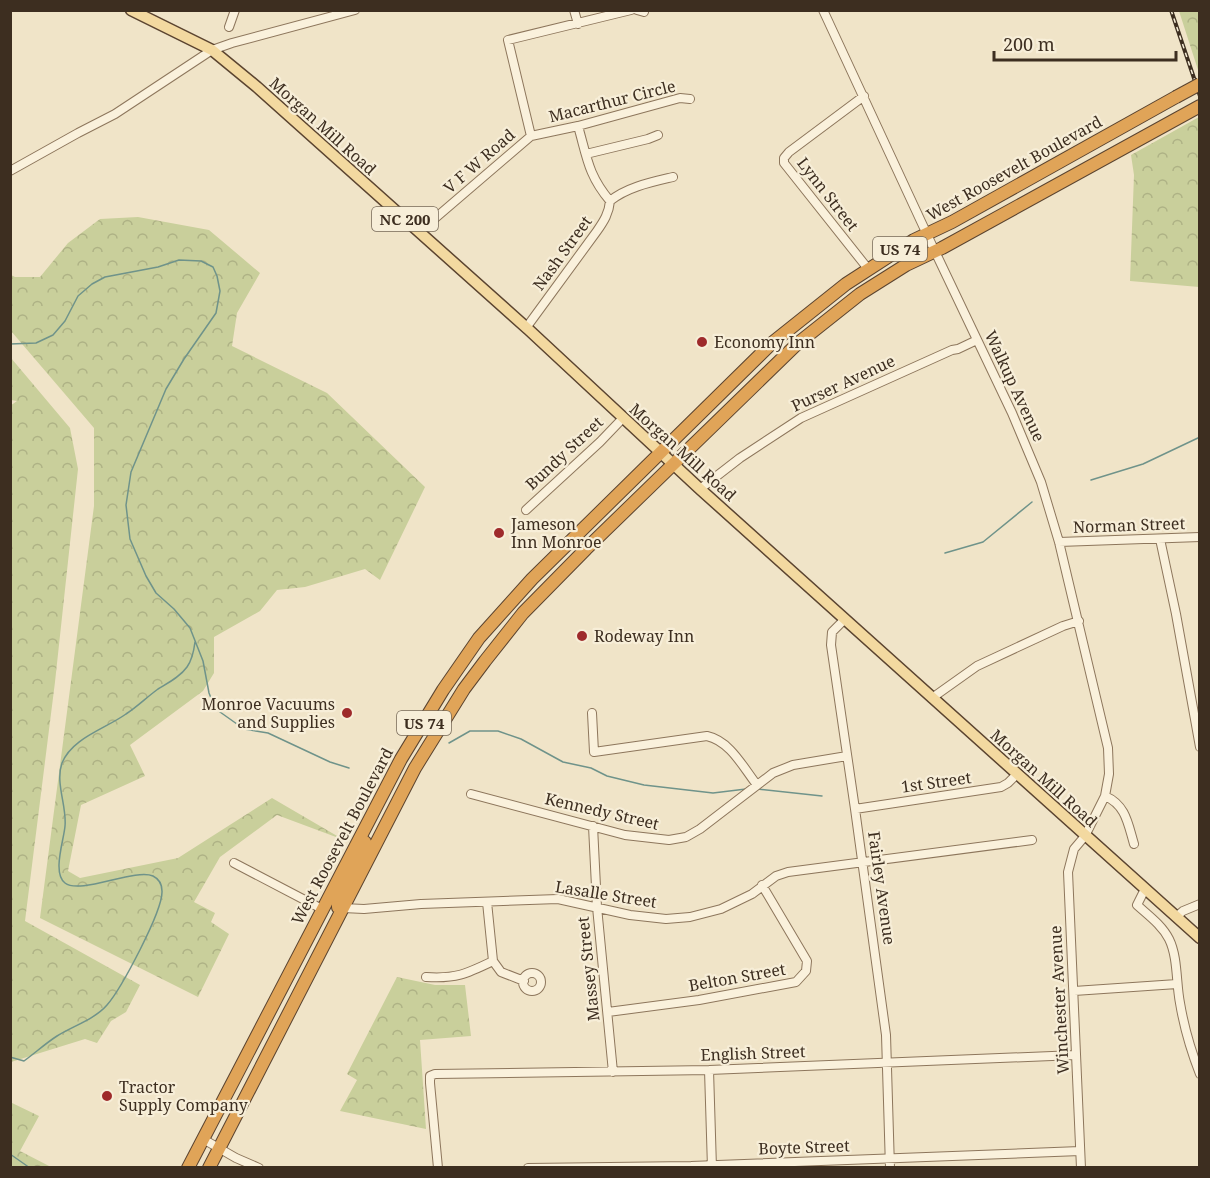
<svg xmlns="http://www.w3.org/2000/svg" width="1210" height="1178" font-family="'Noto Serif',serif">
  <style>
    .forest { fill: url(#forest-crowns) }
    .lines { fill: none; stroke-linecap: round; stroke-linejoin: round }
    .stream { stroke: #6f938a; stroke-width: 1.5 }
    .minor-casing { stroke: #8d765c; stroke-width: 10 }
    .major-casing { stroke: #5b4430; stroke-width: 13 }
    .highway-casing { stroke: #5b4430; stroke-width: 14 }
    .minor { stroke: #faf1dc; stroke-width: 8 }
    .major { stroke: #f3d9a0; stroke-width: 10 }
    .highway { stroke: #e0a458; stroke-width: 12 }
    .rail-casing { stroke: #3d2e20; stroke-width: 4 }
    .rail { stroke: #f7eed8; stroke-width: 1.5; stroke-dasharray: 4.5; stroke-linecap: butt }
    .highway-bridge-casing { stroke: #5b4430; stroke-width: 14; stroke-linecap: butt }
    .highway-bridge { stroke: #e0a458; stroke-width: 12 }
    .poi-dot { fill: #9e2a2b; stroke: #f7eed8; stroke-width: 2 }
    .labels { text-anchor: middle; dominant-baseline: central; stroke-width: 4.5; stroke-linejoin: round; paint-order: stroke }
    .shield { fill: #f7eed8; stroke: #756857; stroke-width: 1.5 }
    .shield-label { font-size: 15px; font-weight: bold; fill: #3d2e20 }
    .street-label { font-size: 16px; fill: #3d2e20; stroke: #f7eed8 }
    .poi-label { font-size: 16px; fill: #3d2e20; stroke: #f7eed8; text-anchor: start }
  </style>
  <defs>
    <pattern id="forest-crowns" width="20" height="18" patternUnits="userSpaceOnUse" patternTransform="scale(1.5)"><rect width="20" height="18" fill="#c9cf9b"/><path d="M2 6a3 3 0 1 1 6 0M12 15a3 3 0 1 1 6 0" fill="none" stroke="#aeb285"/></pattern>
  </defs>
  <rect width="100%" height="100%" fill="#f0e4c8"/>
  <!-- forest -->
  <path class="forest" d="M1179,11H1199V73Z
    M1199,117V287L1130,281L1134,175L1131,155Z
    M138,217L209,230L260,273L237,313L232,346L327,393L425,487L380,580L365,569L305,587L277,590L260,611L214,637V673L203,691L130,745L145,776L81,805L68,871L80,878L178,858L272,798L344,840L277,815L220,857L194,902L215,913L211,922L229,934L198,997L40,918L94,506V428L11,331V275L15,277H40L68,243L100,219Z
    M11,358L70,428L78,469L55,682L25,921L140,985L126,1012L111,1021L97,1043L85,1039L11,1062L10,406L17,401L11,400Z
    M397,977L435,985H465L471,1036L420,1040L426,1129L340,1111L357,1080L347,1074Z
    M10,1102L39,1116L20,1151L51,1167H11Z"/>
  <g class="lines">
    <!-- stream -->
    <path class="stream" d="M10,344L36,343L53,335L65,321L78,296L92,284L105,277L158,267L179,260L201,261L213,267L217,276L220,291L216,313L184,359L166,389L131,472L126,505L130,539L146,576L156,593L174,609L190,628L203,661L209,693L213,703L220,712L244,729L268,733L330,762L349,768
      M1091,480L1143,464L1200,437
      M945,553L983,542L1032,502
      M449,743L470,731H498L521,739L563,762L591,768L607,776L644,785L713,793L746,789
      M757,789L822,796
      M10,1057L24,1061C35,1053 46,1043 57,1036C73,1026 95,1019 107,1005C121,989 163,911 162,891C162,885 159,879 153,876C135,868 80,895 65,883C52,873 64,840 65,826C67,806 55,783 62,763C72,738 105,729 126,714C137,707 147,697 158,689C168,683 180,677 187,667C192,660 194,650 195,642
      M10,1154L30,1168"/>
    <!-- minor casing -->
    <g class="minor-casing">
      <path id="minor" d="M574,10L578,24
        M637,10L644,12
        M823,10L931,243L1012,413L1041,482L1059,542L1108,748L1109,774L1105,796L1085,836L1074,849L1068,872L1081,1168
        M229,27L235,10
        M864,96L789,152L784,158V163L869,270
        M531,136L508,40L631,10
        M586,154L648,139L658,135
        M10,171L78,133L115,114L212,50L232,43L355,10
        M610,201C627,187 652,182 673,177
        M419,232L531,136L578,126L680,98L690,99
        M526,328L597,231C604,221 609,213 610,201C588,175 587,157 578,126
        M700,489L740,458L801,418L952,350L958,349L977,340
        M526,510L600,442L623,418
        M1160,539L1176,614L1200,747
        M1059,542L1200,537
        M845,619L832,632L831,645L855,809L886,1035L890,1168
        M932,698L977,666L1063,626L1079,621
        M592,713L594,752L707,736C730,741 743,767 757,785
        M471,794L625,835L669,840L686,837L700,829L773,773L793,765L847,756
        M1105,796C1126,805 1128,824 1134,844
        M855,809L1001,787L1008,783L1017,774
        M593,826L597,907L613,1072
        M234,863L322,909
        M1145,889L1137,905C1148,915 1162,925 1169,939C1178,957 1176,983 1180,1003C1184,1027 1191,1051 1200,1074
        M487,902L493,961L501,972L524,981
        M343,908L364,909L421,904L558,899L630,915L666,919L690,917L721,909L752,894L776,876L788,872L1032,840
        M1176,917L1183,911L1200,904
        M523 982a9 9 0 1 1 18 0a9 9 0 1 1-18 0Z
        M426,977C456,979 466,974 493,961
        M1074,991L1177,984
        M608,1012L699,1000L796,982L806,971L807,961L762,885
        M709,1070L712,1168
        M203,1139L236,1158L259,1168
        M438,1168L430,1083V1076L435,1074L709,1070L1076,1055
        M528,1168L691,1166L1080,1151"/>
    </g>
    <!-- major casing -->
    <g class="major-casing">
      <path id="major" d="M131,10L212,50L257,87L529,330L700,489L1200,938"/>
    </g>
    <!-- highway casing -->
    <g class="highway-casing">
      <path id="highway" d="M343,908L338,907V899L365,842
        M188,1168L401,759L443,690L479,638L532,579L772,343L846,284L914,240L952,222L1176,97
        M209,1168L415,768L464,689L485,661L523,613L586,549L797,344L860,294L906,265L942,248L1200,106"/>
    </g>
    <!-- minor -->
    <use href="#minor" class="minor"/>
    <!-- major -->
    <use href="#major" class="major"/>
    <!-- highway -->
    <use href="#highway" class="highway"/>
    <!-- rail casing -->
    <g class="rail-casing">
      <path id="rail" d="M1171,10L1200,96"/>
    </g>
    <!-- rail -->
    <use href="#rail" class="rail"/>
    <!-- highway-bridge casing -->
    <g class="highway-bridge-casing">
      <path id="highway-bridge" d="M1176,97L1200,84"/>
    </g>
    <!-- highway-bridge -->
    <use href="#highway-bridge" class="highway-bridge"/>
  </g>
  <!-- markers -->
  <g class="poi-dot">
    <circle cx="702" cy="342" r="6"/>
    <circle cx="499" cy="533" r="6"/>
    <circle cx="582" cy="636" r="6"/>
    <circle cx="347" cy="713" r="6"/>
    <circle cx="107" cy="1096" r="6"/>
  </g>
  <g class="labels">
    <!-- shield labels -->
    <g class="shield">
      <rect x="372" y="207" width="66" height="24" rx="4.5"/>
      <rect x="873" y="237" width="54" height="24" rx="4.5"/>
      <rect x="397" y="711" width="54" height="24" rx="4.5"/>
    </g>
    <g class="shield-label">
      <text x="405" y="219">NC 200</text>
      <text x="900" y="249">US 74</text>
      <text x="424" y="723">US 74</text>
    </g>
    <!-- street labels -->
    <g class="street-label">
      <text transform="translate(612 101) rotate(-14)">Macarthur Circle</text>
      <text transform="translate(323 126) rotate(42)">Morgan Mill Road</text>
      <text transform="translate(479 161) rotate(-41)">V F W Road</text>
      <text transform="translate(1014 168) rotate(-29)">West Roosevelt Boulevard</text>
      <text transform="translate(828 194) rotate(52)">Lynn Street</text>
      <text transform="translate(562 253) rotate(-54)">Nash Street</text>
      <text transform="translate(843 383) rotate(-25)">Purser Avenue</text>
      <text transform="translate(1015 386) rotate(65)">Walkup Avenue</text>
      <text transform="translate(683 452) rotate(42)">Morgan Mill Road</text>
      <text transform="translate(564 453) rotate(-43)">Bundy Street</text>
      <text transform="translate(1129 525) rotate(-2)">Norman Street</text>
      <text transform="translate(1044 778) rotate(42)">Morgan Mill Road</text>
      <text transform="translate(936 782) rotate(-8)">1st Street</text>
      <text transform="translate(602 811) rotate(13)">Kennedy Street</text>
      <text transform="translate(342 836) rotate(-62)">West Roosevelt Boulevard</text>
      <text transform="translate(882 888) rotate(82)">Fairley Avenue</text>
      <text transform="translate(606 894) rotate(9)">Lasalle Street</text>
      <text transform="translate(588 969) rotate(-96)">Massey Street</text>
      <text transform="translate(737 977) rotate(-10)">Belton Street</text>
      <text transform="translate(1059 1000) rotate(-93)">Winchester Avenue</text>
      <text transform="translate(753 1053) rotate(-2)">English Street</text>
      <text transform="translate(804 1147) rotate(-2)">Boyte Street</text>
    </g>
    <!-- poi labels -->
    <g class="poi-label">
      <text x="714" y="342">Economy Inn</text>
      <text x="511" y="524">Jameson<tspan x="511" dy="18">Inn Monroe</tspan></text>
      <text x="594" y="636">Rodeway Inn</text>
      <text x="335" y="704" text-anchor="end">Monroe Vacuums<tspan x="335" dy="18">and Supplies</tspan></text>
      <text x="119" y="1087">Tractor<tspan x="119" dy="18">Supply Company</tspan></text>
    </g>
  </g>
  <!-- border -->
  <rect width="1210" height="1178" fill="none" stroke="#3d2e20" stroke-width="24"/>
  <!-- scale -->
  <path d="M994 51v9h182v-9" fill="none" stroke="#3d2e20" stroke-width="3"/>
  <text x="1003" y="51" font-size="18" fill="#3d2e20" stroke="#f7eed8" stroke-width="4.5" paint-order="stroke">200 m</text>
</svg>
